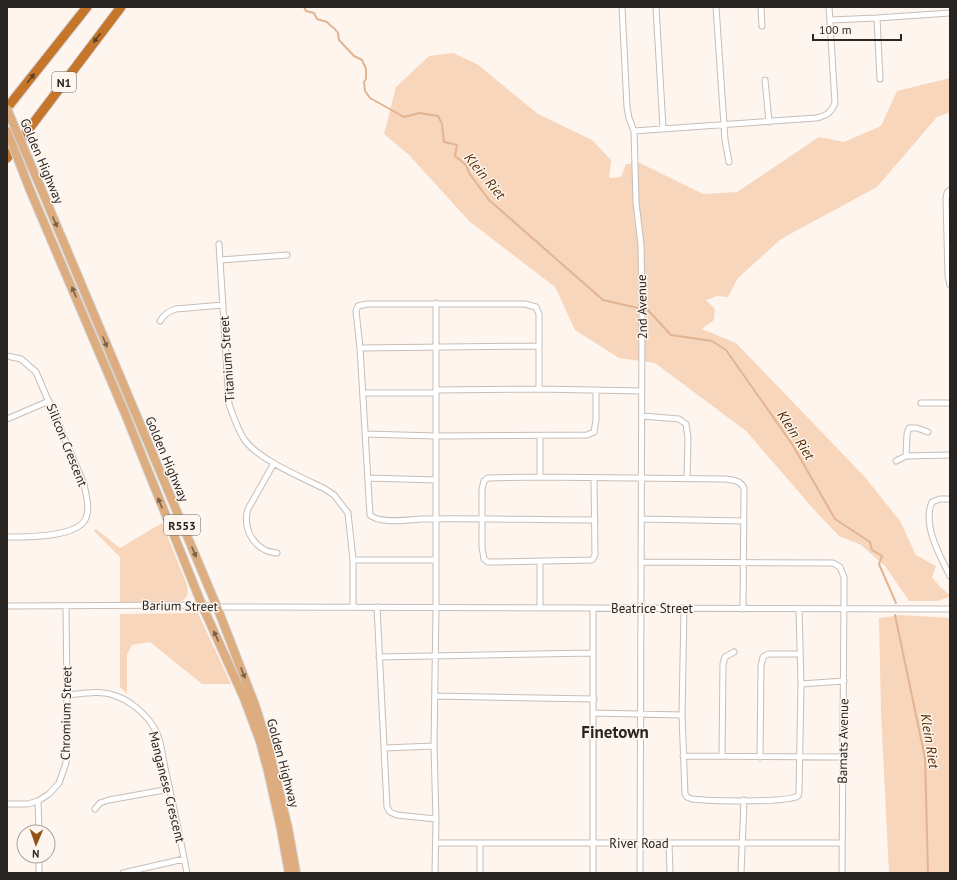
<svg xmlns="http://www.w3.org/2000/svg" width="957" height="880" font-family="'PT Sans',sans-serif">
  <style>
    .green { fill: #f8d6bc }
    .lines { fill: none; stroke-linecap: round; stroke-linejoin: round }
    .stream { stroke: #e2b491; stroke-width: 2 }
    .street-casing { stroke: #c6beb8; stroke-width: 7 }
    .primary-casing { stroke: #d4d3d3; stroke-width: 10 }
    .highway-casing { stroke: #d4d3d3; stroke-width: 11 }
    .street { stroke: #fff; stroke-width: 5 }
    .primary { stroke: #ddad80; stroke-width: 8 }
    .highway { stroke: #c6762b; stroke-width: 9 }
    .primary-bridge-casing { stroke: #d4d3d3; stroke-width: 10; stroke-linecap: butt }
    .primary-bridge { stroke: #ddad80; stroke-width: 8 }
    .oneway { fill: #5f4126 }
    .oneway2 { fill: #79624d }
    .labels { text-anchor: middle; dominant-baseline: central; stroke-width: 3; stroke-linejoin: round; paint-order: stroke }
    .shield { fill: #fef5ef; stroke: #686360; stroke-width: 1 }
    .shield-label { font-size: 12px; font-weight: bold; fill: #282523 }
    .street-label { font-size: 13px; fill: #282523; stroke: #fef5ef }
    .water-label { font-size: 14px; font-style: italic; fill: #572d01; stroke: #fef5ef }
    .district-label { font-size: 17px; font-weight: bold; fill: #282523; stroke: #fef5ef }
  </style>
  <rect width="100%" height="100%" fill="#fef5ef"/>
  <!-- green -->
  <path class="green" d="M453,53L477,64L538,114L592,140L611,160L609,178L621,177L626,164L640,163L703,194L737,192L819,137L844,142L881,126L897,91L950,78V112L937,117L877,187L781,239L738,278L728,297L717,296L706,300L715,309L714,320L702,329L736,343L864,476L900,521L916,555L936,566L932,577L940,587L950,595V597L937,601H909L885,566L861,545L839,536L817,513L746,431L655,363L619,358L575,330L555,287L469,221L409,155L384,134L396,87L429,56Z
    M162,523L187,585C189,596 187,600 175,603L120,602V557L94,531L96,529L120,548Z
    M198,613L231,684H202L150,642L132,645L127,655V694L120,687V614Z
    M901,615L950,618V873H889L881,712L879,618Z"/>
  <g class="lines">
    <!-- stream -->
    <path class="stream" d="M304,7L306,11L314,13L317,19L327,22L331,26L334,28L338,33L339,40L354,56L362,60L366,69V79L364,82L365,91L370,98L404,117L419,113L438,116L442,124L444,142L457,145L455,156L466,165L469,173L489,200L603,300L638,308
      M646,308L671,335L712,341L726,350L792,444L835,519L870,542L872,550L882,556L879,564L896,603
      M895,615L925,758L928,873"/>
    <!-- street casing -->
    <g class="street-casing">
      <path id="street" d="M622,7L627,107L629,118L634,131L636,202L641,245L642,308L640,873
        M656,7L663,128
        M716,7L725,140L729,162
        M761,7L762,26
        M877,18L880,79
        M830,20L877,18L950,13
        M765,80L769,122
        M634,131L816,118C826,116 831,113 835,103L829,7
        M950,190L947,193L946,199L948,276L950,285
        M219,244L229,404C233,416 237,428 244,439C257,459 303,478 325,489L334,495L348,513L353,560V607
        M221,260L287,255
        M160,321C164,314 169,311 176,309L223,305
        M360,348L539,346
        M7,356L21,359L36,372L84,484C86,495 90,507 86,518C78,538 25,537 7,537
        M539,389V314L536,307L525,304H367L358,306L356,311L360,348L370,515C379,524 408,520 421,519C479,518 537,520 595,520
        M436,390L539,389L642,391
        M363,393H436
        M921,403H950
        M642,416L679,419L686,424L688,438L687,479
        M7,419L49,401
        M365,434L436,436L587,435L594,432L596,420V390
        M906,456L907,434L909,428H917L928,432
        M896,461L906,456L950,455
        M274,463L248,509C243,525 250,542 265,550C268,552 273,552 277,553
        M540,477V436
        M369,478L436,480
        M594,478L595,555L592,560L497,562H488L484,559L482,547V489L484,481L488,478L540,477L725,479C733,480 740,480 744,488L743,609
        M950,499H940L932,502C922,525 940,556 950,576
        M641,519L743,521
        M353,560H436
        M641,562L833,563L840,567L844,577V593L842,873
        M7,606L202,605L217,607L950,609
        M377,607L387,807L390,812L397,815L436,819
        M540,607V562
        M684,608L682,715L685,794L687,797L692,799C710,801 786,803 798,796L799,792L801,684L799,609
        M379,657L593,653
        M801,684L844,681
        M67,695C81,694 99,690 113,695C128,699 145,713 153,726C161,738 162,754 165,768C173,803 180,838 187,873
        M435,696L594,699
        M594,713L682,715
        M385,748L434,746
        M683,756L843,757
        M722,756L723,664L725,657L734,652
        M760,757L761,666L763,657L768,654H800
        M38,801L39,832
        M7,804H28L38,801L49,794L59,783L66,763L67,695L66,606
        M95,809L100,803L109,800L170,789
        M436,843H842
        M669,843L670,873
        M39,873V856
        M123,873L184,859
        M435,873L436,819L434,746L436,607V303
        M480,873V843
        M593,873V608
        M741,873L744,800"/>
    </g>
    <!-- primary casing -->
    <g class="primary-casing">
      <path id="primary" d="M40,186L217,607L255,705L268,746L288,828L296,873
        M30,190L124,411L202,605L244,698L260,741L268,771L281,829L289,873"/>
    </g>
    <!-- highway casing -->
    <g class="highway-casing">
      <path id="highway" d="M7,108L87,7
        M7,158L121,7"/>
    </g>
    <!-- street -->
    <use href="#street" class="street"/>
    <!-- primary -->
    <use href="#primary" class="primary"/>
    <!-- highway -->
    <use href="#highway" class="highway"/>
    <!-- primary-bridge casing -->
    <g class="primary-bridge-casing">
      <path id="primary-bridge" d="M7,109L40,186
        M7,131L30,190"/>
    </g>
    <!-- primary-bridge -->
    <use href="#primary-bridge" class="primary-bridge"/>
  </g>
  <!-- one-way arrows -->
  <defs><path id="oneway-solid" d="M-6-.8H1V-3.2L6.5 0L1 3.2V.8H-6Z"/></defs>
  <g class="oneway">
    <use href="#oneway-solid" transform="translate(97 38) rotate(127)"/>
    <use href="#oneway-solid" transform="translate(31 78) rotate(-52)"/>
  </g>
  <g class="oneway2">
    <use href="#oneway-solid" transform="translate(55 222) rotate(67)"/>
    <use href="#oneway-solid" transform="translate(74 292) rotate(-113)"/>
    <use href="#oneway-solid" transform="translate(105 342) rotate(68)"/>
    <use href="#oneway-solid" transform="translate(160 503) rotate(-112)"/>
    <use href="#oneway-solid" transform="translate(194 552) rotate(67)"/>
    <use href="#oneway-solid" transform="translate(216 636) rotate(-115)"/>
    <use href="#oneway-solid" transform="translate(243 673) rotate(69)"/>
  </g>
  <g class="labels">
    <!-- shield labels -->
    <g class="shield">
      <rect x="52" y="72" width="24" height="20" rx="3"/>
      <rect x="164" y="515" width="36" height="20" rx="3"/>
    </g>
    <g class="shield-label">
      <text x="64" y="82">N1</text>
      <text x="182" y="525">R553</text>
    </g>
    <!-- street labels -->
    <g class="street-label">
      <text transform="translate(42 161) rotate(67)">Golden Highway</text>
      <text transform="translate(642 307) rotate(-91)">2nd Avenue</text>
      <text transform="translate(227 359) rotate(-94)">Titanium Street</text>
      <text transform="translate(67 445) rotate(68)">Silicon Crescent</text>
      <text transform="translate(167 459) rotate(67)">Golden Highway</text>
      <text transform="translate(180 606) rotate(1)">Barium Street</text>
      <text x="652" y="608">Beatrice Street</text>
      <text transform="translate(66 713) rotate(-89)">Chromium Street</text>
      <text transform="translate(843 741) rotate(-89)">Barnats Avenue</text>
      <text transform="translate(283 763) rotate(75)">Golden Highway</text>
      <text transform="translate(167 787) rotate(76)">Manganese Crescent</text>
      <text x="639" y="843">River Road</text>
    </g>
    <!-- water labels -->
    <g class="water-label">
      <text transform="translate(485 176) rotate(50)">Klein Riet</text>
      <text transform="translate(796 435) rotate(57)">Klein Riet</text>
      <text transform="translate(930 741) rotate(81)">Klein Riet</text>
    </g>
    <!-- district labels -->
    <g class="district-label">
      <text x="615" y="732">Finetown</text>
    </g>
  </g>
  <!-- border -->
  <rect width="957" height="880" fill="none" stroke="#282523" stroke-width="16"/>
  <!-- north arrow -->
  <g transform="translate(36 844) rotate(182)"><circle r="19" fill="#fef5ef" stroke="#a8a29d"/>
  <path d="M0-3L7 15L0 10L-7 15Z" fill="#915418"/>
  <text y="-6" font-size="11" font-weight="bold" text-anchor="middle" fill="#282523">N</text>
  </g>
  <!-- scale -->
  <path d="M813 34v6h88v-6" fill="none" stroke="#282523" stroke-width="2"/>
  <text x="819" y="34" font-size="12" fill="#282523" stroke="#fef5ef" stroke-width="3" paint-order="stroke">100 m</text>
</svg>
